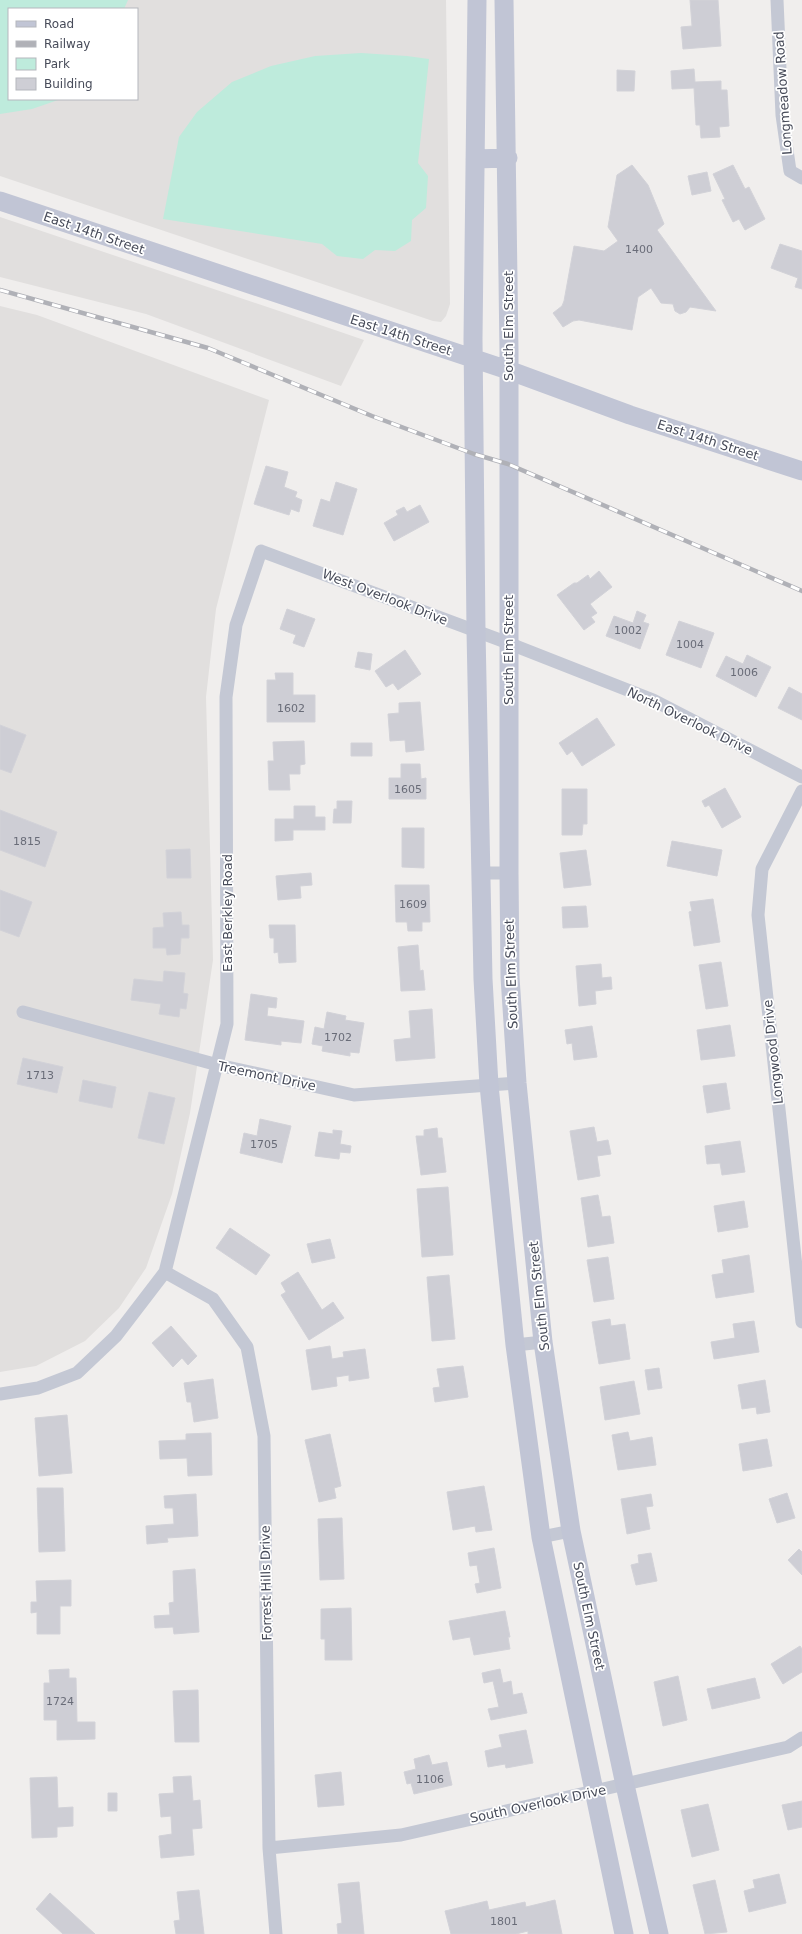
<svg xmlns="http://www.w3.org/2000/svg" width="802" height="1934" font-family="'DejaVu Sans',sans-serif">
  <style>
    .education { fill: #e1dfde; fill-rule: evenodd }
    .park { fill: #beebdc }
    .building { fill: #ceced5; stroke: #d2d2d8 }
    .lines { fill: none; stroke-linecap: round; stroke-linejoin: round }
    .street { stroke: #c4c8d4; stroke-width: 13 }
    .secondary { stroke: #c1c5d5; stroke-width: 19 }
    .rail-casing { stroke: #b0b1b7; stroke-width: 4.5 }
    .rail { stroke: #fff; stroke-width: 3; stroke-dasharray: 9; stroke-linecap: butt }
    .labels { text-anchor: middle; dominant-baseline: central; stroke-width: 3.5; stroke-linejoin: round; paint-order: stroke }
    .number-label { font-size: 11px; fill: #696c78 }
    .street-label { font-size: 13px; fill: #474b59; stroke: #fff }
  </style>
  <rect width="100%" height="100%" fill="#f0eeed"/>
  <!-- education -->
  <path class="education" d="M0,0H446L450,304L446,316L441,322L433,321L0,176ZM9,9H137V99H9Z
    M0,217L294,316L364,340L341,386L146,314L0,277Z
    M0,306L37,315L269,400L216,609L206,697L213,960L190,1113L172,1194L146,1268L119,1308L85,1341L36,1366L0,1372Z"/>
  <!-- park -->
  <path class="park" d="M0,0H128L124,9H9V99H61L32,109L0,114Z
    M361,53L407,56L429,59L418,163L428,176L426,208L412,220L411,241L395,251L375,250L363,259L337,256L322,244L163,219L179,137L197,112L232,82L271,66L315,56Z"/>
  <!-- building -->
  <path class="building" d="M690,0H718L721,46L683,49L681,27L692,26Z
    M694,69L695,82L721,81V90H727L729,126L719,127L720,137L701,138L700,125H696L694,88L672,89L671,71Z
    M617,70L635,71L634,91H617Z
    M632,165L648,185L664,224L657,230L716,311L690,307L686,312L680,314L675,311L673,304L661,303L651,288L638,297L632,330L579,320L573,321L563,327L553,313L562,306L564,301L574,246L604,251L618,241L608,227L617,175Z
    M733,165L745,189L749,187L765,219L745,230L739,219L733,222L722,200L725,199L713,174Z
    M707,172L711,191L692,195L688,176Z
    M780,244L802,251V289L795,287L798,278L771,268Z
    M266,466L288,472L284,487L297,492L295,497L302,500L299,512L291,509L289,515L254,504Z
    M336,482L357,489L343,535L313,526L321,499L330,502Z
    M420,505L429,522L394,541L384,523L398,515L396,511L404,507L407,512Z
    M599,571L612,587L590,604L597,613L591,617L595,622L584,630L557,595L574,583H577L588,575L590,579Z
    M287,609L315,619L304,647L293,643L296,635L280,629Z
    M637,611L646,615L643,622L649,624L640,649L606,636L614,616L633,623Z
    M679,621L714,633L701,668L666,655Z
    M405,650L421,674L398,690L393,683L386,687L375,671Z
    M358,652L372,654L370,670L355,667Z
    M747,655L771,667L756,697L716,676L726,656L743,664Z
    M275,673H293V695H315V722H267V680H276Z
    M789,687L802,694V720L778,708Z
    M420,702L424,750L406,752L405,740L390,741L388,714L399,713V703Z
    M597,718L615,745L582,766L572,751L567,755L559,743Z
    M0,725L26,735L11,773L0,769Z
    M304,741L305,764L300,765V774H289L290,790H269L268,761H274L273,742Z
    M351,743H372V756H351Z
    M401,764H420L421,779L426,778V799H389V778H401Z
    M725,788L741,817L722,828L709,805L705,807L702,801Z
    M562,789H587V824H583L582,835H562Z
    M337,801H352L351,823H333L334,809H337Z
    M294,806H315V817H325V830H293V840L275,841V819H294Z
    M0,810L57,832L45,867L0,850Z
    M402,828H424V868L402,867Z
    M672,841L722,850L717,876L667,866Z
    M190,849L191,878H167L166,850Z
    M586,850L591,885L564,888L560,853Z
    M311,873L312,885L300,886L301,898L278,900L276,876Z
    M395,885H429L430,922H422V931H408L407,922H396Z
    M0,890L32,902L19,937L0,930Z
    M713,899L720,942L694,946L689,912L692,911L690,902Z
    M586,906L588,927L563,928L562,907Z
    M181,912L182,925H189V938H181L180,954L167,955L166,948H153V928L164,927L163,913Z
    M269,925H295L296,962L279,963L278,952L274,953V938H270Z
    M418,945L420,971L423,970L425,990L401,991L398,947Z
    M721,962L728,1006L706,1009L699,965Z
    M601,964L602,978L611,977L612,989L595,991L596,1004L579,1006L576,966Z
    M164,971L185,973L183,993L188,994L186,1009L180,1008L179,1017L159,1014L161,1004L131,1000L134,979L163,982Z
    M251,994L277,998L276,1008L268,1007L267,1016L304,1021L301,1043L281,1041V1045L245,1040Z
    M432,1009L435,1058L396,1061L394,1040L411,1038L409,1011Z
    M327,1012L346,1016L345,1020L364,1023L359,1053L350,1052V1056L322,1051L323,1046L312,1044L315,1027L324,1029Z
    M730,1025L735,1056L701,1060L697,1030Z
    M592,1026L597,1057L574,1060L572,1043L567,1044L565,1030Z
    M23,1058L63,1067L57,1093L17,1084Z
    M83,1080L116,1087L112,1108L79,1101Z
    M726,1083L730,1109L707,1113L703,1086Z
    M149,1092L175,1098L164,1144L138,1138Z
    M260,1119L291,1126L282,1163L240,1153L244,1133L257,1136Z
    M594,1127L597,1142L608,1140L611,1154L597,1156L600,1176L578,1180L570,1131Z
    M437,1128L438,1138H442L446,1172L421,1175L416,1136H424V1130Z
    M333,1130L342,1131L340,1144L351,1146L350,1153L340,1152L339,1159L315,1156L319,1132L333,1134Z
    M740,1141L745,1172L722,1175L720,1163L707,1164L705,1146Z
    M448,1187L453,1255L422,1257L417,1189Z
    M598,1195L602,1217L610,1216L614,1243L588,1247L581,1198Z
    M744,1201L748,1227L718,1232L714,1206Z
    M230,1228L270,1255L256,1275L216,1248Z
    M330,1239L335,1258L312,1263L307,1244Z
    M749,1255L754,1292L716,1298L712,1275L724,1273L722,1260Z
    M608,1257L614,1299L594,1302L587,1260Z
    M298,1272L322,1310L333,1302L344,1318L309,1340L281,1295L286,1292L281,1283Z
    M449,1275L455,1339L432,1341L427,1277Z
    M610,1319L611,1326L625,1324L630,1359L599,1364L592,1322Z
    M754,1321L759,1352L714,1359L711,1342L735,1338L733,1324Z
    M171,1326L197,1356L188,1365L182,1358L173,1367L152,1343Z
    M330,1346L332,1359L344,1357L343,1352L365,1349L369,1378L349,1381V1375L336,1377L337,1386L312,1390L306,1350Z
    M463,1366L468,1397L435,1402L433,1388L440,1387L437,1369Z
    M659,1368L662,1388L648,1390L645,1370Z
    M213,1379L218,1418L194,1422L191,1402H187L184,1383Z
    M765,1380L770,1412L757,1414L756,1407L742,1409L738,1385Z
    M634,1381L640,1414L605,1420L600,1387Z
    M67,1415L72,1473L39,1476L35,1418Z
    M628,1432L630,1441L652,1437L656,1465L618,1470L612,1435Z
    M211,1433L212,1475L188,1476L187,1458L160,1459L159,1441L186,1440V1434Z
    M330,1434L341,1486L334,1488L336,1498L319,1502L305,1440Z
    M767,1439L772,1466L743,1471L739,1444Z
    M484,1486L492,1530L476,1532L475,1526L453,1530L447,1492Z
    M37,1488H63L65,1551L39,1552Z
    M787,1493L795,1518L777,1523L769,1499Z
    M196,1494L198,1536L167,1538L168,1542L147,1544L146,1526L174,1524L173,1508H165L164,1496Z
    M651,1494L653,1506L646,1507L650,1529L627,1534L621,1499Z
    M342,1518L344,1579L320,1580L318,1519Z
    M494,1548L501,1588L477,1593L475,1584L480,1583L477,1565L470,1566L468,1553Z
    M799,1549L802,1552V1575L788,1560Z
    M651,1553L657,1581L636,1585L631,1565L639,1563L638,1555Z
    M195,1569L199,1632L174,1634L173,1627L155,1628L154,1616L170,1615L169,1603L174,1602L173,1571Z
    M71,1580V1606H60V1634H37V1612L31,1613V1602H37L36,1581Z
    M351,1608L352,1660H325V1639H321V1609Z
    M505,1611L510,1637H508L510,1649L474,1655L470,1637L453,1640L449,1621Z
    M800,1646L802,1649V1672L783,1684L771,1664Z
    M69,1669V1678H76L77,1722H95V1739L57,1740V1720H44V1683H50L49,1670Z
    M500,1669L503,1683L511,1681L513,1695L522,1693L527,1713L491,1720L488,1709L499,1707L493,1681L484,1683L482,1673Z
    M678,1676L687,1720L663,1726L654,1682Z
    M755,1678L760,1698L712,1709L707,1689Z
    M198,1690L199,1742H175L173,1691Z
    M526,1730L533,1763L506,1768L505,1764L488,1767L485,1751L502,1747L499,1735Z
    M429,1755L432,1765L447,1762L452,1785L414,1794L411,1783L407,1784L404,1772L416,1769L414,1759Z
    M341,1772L344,1805L318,1807L315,1775Z
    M191,1776L193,1801L200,1800L202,1828L192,1829L194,1855L161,1858L159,1836L172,1834L171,1816L161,1817L159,1794L174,1793L173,1777Z
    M57,1777L58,1808L73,1807V1826L57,1827V1837L32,1838L30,1778Z
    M108,1793H117V1811H108Z
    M802,1801V1827L788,1830L782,1805Z
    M708,1804L719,1850L692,1857L681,1810Z
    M779,1874L786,1903L749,1912L744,1891L755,1888L753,1880Z
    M715,1880L727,1932L705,1934L693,1885Z
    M359,1882L364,1934H338L337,1924L342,1923L338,1884Z
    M199,1890L204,1934H176L174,1921L180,1920L177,1892Z
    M50,1893L95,1934H63L36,1909Z
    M555,1900L562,1934H528V1931L516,1934H451L445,1911L487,1901L489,1910L525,1902L526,1907Z"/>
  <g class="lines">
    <!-- street -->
    <path class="street" d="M777,0L782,115L790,171L802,178
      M802,791L762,869L758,915L802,1322
      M481,873H509
      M23,1012L218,1065L354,1095L517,1083
      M165,1272L213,1299L247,1347L264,1436L269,1848L276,1934
      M515,1345L543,1342
      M0,1394L38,1388L77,1373L116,1336L165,1272L227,1024L226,697L236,625L261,551L508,643L653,700L802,777
      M541,1537L571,1531
      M269,1848L401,1835L788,1747L802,1738"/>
    <!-- secondary -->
    <path class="secondary" d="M477,0L473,339L476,631L483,979L489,1085L515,1345L541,1537L624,1934
      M504,0L509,351V873L510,977L517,1083L543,1342L571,1531L625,1785L659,1934
      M475,159L508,158
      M0,201L508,370L630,415L802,471"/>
    <!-- rail casing -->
    <g class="rail-casing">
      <path id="rail" d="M0,290L208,348L372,416L474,454L508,464L802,591"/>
    </g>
    <!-- rail -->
    <use href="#rail" class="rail"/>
  </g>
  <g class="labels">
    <!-- number labels -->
    <g class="number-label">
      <text x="639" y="249">1400</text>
      <text x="628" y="630">1002</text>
      <text x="690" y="644">1004</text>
      <text x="744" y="672">1006</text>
      <text x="291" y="708">1602</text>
      <text x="408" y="789">1605</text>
      <text x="27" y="841">1815</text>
      <text x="413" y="904">1609</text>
      <text x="338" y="1037">1702</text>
      <text x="40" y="1075">1713</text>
      <text x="264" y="1144">1705</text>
      <text x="60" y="1701">1724</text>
      <text x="430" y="1779">1106</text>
      <text x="504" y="1921">1801</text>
    </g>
    <!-- street labels -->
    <g class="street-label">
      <text transform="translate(783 93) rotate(-94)">Longmeadow Road</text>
      <text transform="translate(94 233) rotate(19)">East 14th Street</text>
      <text transform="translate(508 326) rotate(-90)">South Elm Street</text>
      <text transform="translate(401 335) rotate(18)">East 14th Street</text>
      <text transform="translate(708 440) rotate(18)">East 14th Street</text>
      <text transform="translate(385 597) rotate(21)">West Overlook Drive</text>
      <text transform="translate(508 650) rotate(-90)">South Elm Street</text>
      <text transform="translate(690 721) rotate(26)">North Overlook Drive</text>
      <text transform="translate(227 913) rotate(-90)">East Berkley Road</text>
      <text transform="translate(511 974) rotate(-92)">South Elm Street</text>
      <text transform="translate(773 1052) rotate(-96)">Longwood Drive</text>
      <text transform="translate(267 1076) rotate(12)">Treemont Drive</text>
      <text transform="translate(539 1296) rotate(-96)">South Elm Street</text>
      <text transform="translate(266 1583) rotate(-91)">Forrest Hills Drive</text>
      <text transform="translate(589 1616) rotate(78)">South Elm Street</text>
      <text transform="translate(538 1804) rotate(-12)">South Overlook Drive</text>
    </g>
  </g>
  <!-- legend -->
  <rect x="8" y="8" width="130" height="92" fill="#ffffff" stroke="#b5b7bd"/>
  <rect x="16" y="21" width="20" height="6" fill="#c1c5d5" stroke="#b5b7bd"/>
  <text x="44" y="28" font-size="12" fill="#474b59">Road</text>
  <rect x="16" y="41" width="20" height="6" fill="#b0b1b7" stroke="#b5b7bd"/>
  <text x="44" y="48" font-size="12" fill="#474b59">Railway</text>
  <rect x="16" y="58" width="20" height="12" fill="#beebdc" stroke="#b5b7bd"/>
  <text x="44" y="68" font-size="12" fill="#474b59">Park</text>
  <rect x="16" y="78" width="20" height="12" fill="#ceced5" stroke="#b5b7bd"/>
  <text x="44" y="88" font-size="12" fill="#474b59">Building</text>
</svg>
